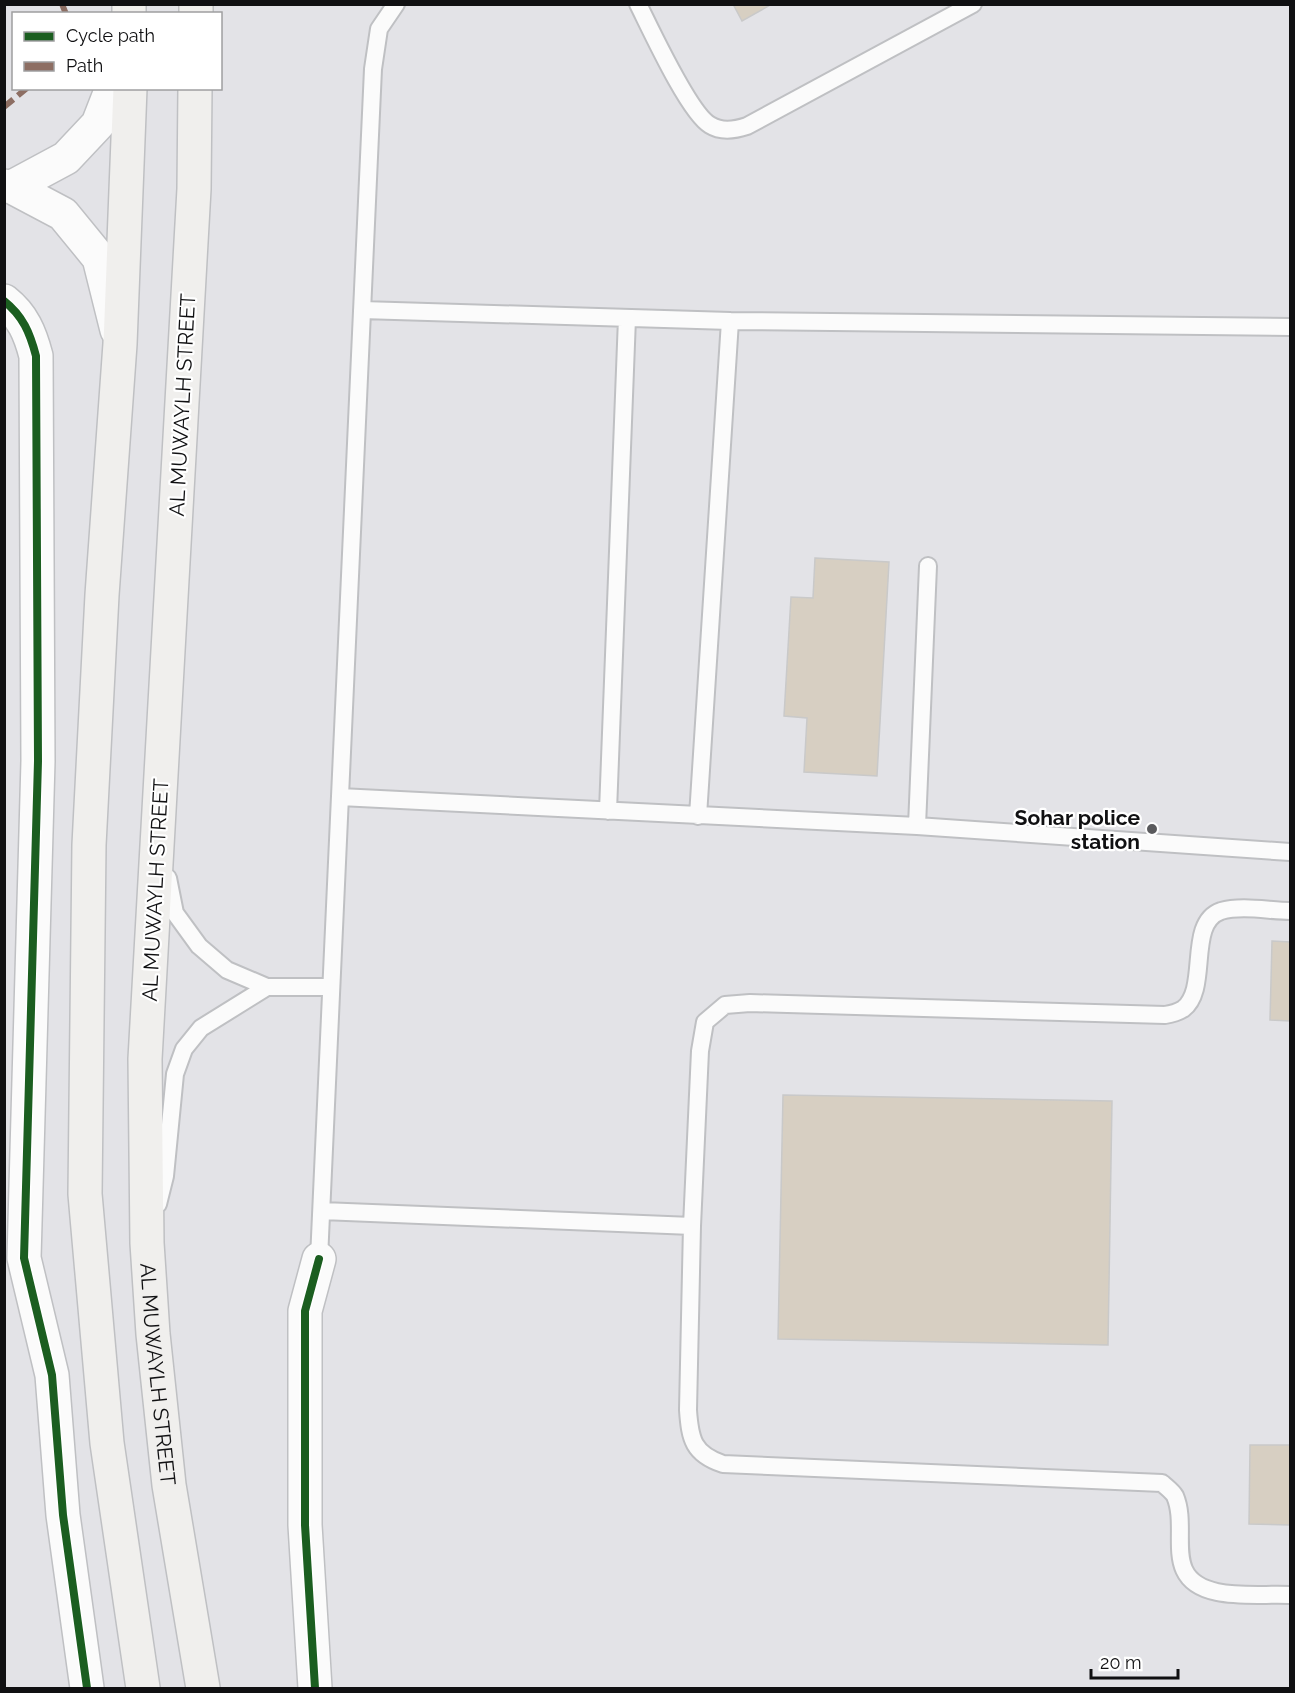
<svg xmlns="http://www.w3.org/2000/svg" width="1295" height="1693" font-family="Raleway,sans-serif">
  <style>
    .building { fill: #d7cfc2; stroke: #c9c9c9; stroke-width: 1.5 }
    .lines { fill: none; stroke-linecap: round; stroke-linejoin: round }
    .service-casing { stroke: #bfc0c3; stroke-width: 20 }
    .minor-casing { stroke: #bfc0c3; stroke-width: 36 }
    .secondary-casing { stroke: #bfc0c3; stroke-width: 36 }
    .service { stroke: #fbfbfb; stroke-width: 16 }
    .minor { stroke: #fbfbfb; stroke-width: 33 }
    .secondary { stroke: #f0efed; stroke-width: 33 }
    .quiet { stroke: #8d6e63; stroke-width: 6; stroke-dasharray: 12 6; stroke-linecap: butt }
    .cycleway-casing { stroke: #fff; stroke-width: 11 }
    .cycleway { stroke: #1b5e20; stroke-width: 8 }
    .poi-dot { fill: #5a5a5d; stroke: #fff; stroke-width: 2 }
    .labels { text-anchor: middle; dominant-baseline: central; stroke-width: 4.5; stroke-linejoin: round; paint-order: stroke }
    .street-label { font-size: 21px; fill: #101012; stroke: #fff }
    .poi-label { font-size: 21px; font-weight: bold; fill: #101012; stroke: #fff; text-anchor: end }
  </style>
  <rect width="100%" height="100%" fill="#e3e3e7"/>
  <!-- building -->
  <path class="building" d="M733,4H772L742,21Z
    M815,558L889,562L877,776L804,772L807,718L784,716L791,597L813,598Z
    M1272,941L1290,942V1021L1270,1020Z
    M783,1095L1112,1101L1108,1345L778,1339Z
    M1250,1445H1290V1525L1249,1524Z"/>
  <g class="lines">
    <!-- service casing -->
    <g class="service-casing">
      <path id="service" d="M638,4C651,30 689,113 710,125C721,132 735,130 747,126L973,4
        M362,310L730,321L1290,327
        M340,797L917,826L1290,852
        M608,811L627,318
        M698,816L730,321
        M917,826L928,566
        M168,878L175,913L199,946L227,970L267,987H331
        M1290,911C1270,911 1242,905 1221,911C1186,923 1210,989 1183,1009C1178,1012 1171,1014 1165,1015L750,1003L725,1005L705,1022L700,1051L692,1226L688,1410C690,1439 693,1454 723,1464L1162,1483C1166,1487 1172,1491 1175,1496C1190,1531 1160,1580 1217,1592C1240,1597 1267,1594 1290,1595
        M158,1204L165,1176L175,1074L184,1049L201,1028L267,987
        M322,1211L692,1226
        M319,1259L373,69L379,29L396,4"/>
    </g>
    <!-- minor casing -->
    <g class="minor-casing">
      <path id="minor" d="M4,186L12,187L63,214L99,258L117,330
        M12,187L66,158L98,124L112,88
        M4,301C23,316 30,333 36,356L38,761L24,1258L52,1375L63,1515L87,1688
        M315,1688L305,1525V1311L319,1259"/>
    </g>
    <!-- secondary casing -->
    <g class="secondary-casing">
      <g id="secondary">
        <path d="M129,4V14"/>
        <path d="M196,14V4"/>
        <path d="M130,88L120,344L102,595L89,845L85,1194L107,1443L143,1688"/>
        <path id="s1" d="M195,88L194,189L145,1059L147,1243L153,1334L169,1485L203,1688"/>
      </g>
    </g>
    <!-- service -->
    <use href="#service" class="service"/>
    <!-- minor -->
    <use href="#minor" class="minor"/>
    <!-- secondary -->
    <use href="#secondary" class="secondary"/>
    <!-- quiet -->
    <path class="quiet" d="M62,4L66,14
      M4,107L27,88"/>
    <!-- cycleway casing -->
    <g class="cycleway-casing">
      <path id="cycleway" d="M4,301C23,316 30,333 36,356L38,761L24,1258L52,1375L63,1515L87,1688
        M315,1688L305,1525V1311L319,1259"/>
    </g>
    <!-- cycleway -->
    <use href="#cycleway" class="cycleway"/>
  </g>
  <!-- markers -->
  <circle class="poi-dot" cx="1152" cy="829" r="6"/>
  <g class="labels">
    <!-- street labels -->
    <g class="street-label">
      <text transform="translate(182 405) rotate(-87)">AL MUWAYLH STREET</text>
      <text transform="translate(155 890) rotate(-87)">AL MUWAYLH STREET</text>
      <text stroke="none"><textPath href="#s1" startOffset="1288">AL MUWAYLH STREET</textPath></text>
    </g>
    <!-- poi labels -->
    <g class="poi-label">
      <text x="1140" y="817">Sohar police<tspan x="1140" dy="24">station</tspan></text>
    </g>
  </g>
  <!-- border -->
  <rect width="1295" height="1693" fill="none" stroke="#101012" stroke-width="12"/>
  <!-- legend -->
  <rect x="12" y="12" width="210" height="78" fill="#ffffff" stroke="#9f9fa0" stroke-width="1.5"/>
  <rect x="24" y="32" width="30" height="9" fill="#1b5e20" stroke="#9f9fa0" stroke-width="1.5"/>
  <text x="66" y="42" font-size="18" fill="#101012">Cycle path</text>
  <rect x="24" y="62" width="30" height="9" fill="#8d6e63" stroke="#9f9fa0" stroke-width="1.5"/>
  <text x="66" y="72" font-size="18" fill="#101012">Path</text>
  <!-- scale -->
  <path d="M1091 1669v9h87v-9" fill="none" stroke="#101012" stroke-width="3"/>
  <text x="1100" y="1669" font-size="18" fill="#101012" stroke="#ffffff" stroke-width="4.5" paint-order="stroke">20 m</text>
</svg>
